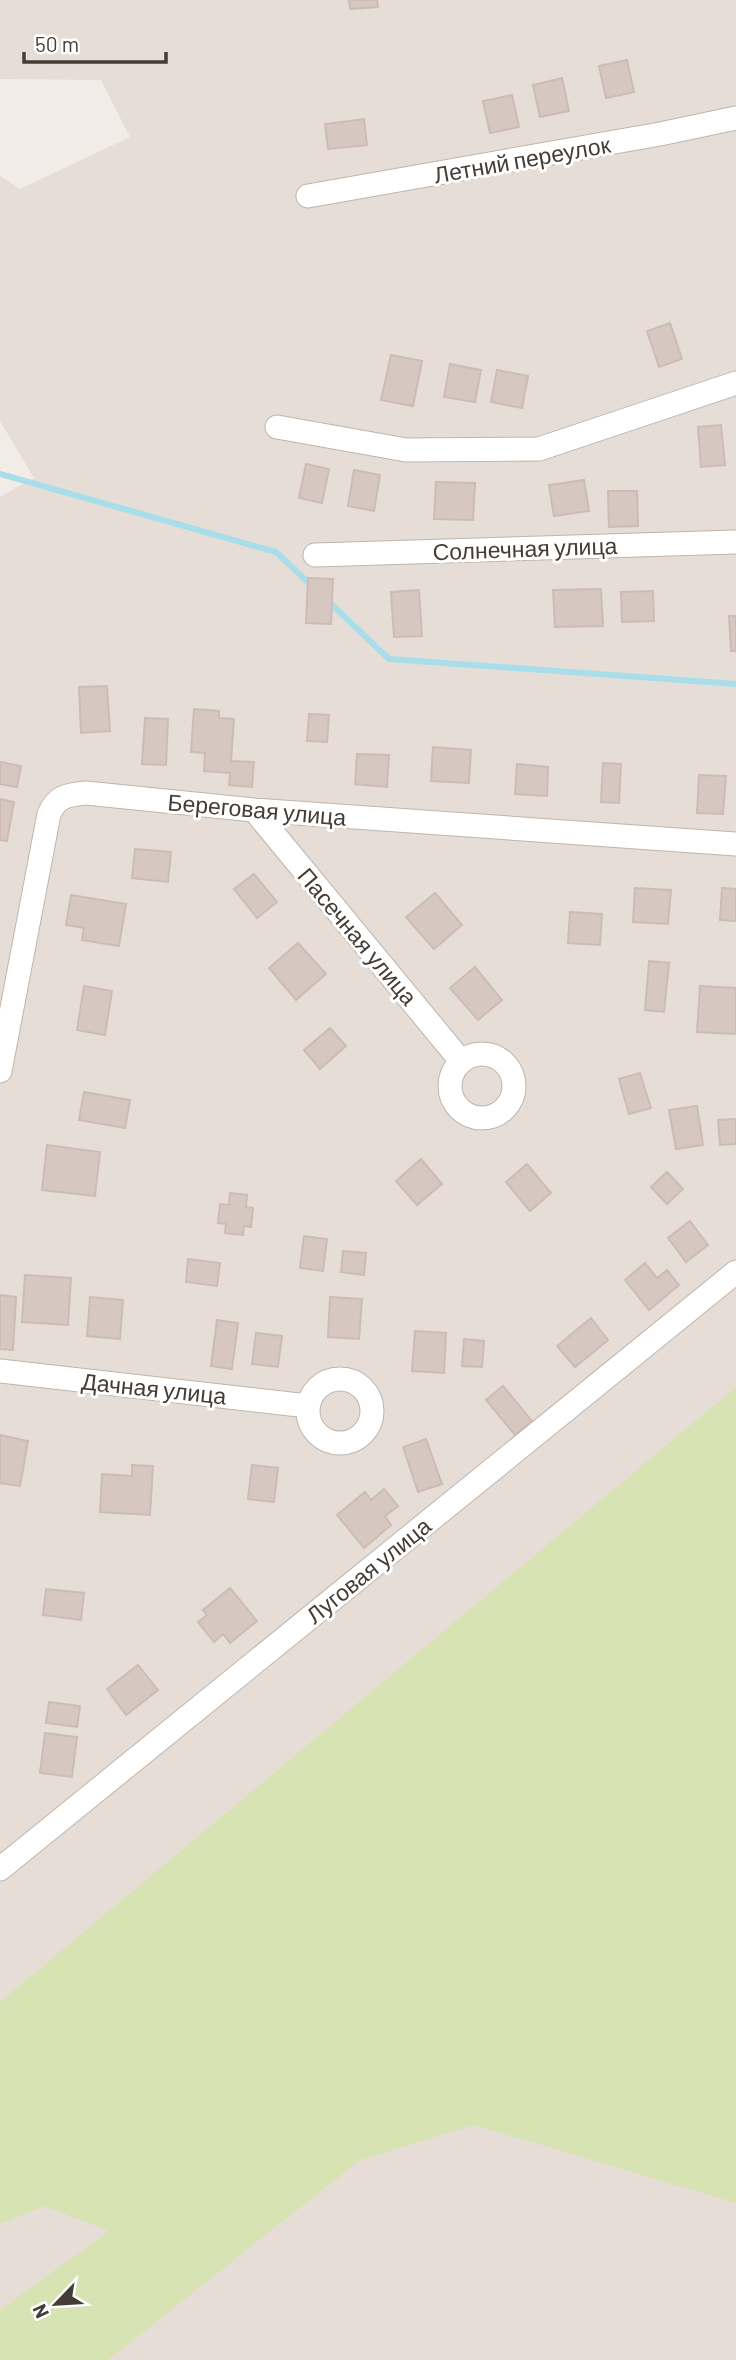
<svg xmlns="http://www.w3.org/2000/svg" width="736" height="2360" font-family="Barlow,sans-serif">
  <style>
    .residential { fill: #e5ddd6 }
    .green { fill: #d8e3b3 }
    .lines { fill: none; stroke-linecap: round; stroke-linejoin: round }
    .stream { stroke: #a8deea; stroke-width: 6 }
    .building { fill: #d6c8c0; stroke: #cdbcb1; stroke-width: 2 }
    .minor-casing { stroke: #c0b5ad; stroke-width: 25 }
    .minor { stroke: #fff; stroke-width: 23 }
    .labels { text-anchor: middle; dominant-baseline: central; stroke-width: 6; stroke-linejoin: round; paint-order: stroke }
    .street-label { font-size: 23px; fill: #443c37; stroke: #fff }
  </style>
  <rect width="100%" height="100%" fill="#f2ece7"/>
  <!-- residential -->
  <path class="residential" d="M0,0H736V2360H0V497L34,478L0,421V176L20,189L130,137L101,80L0,79Z"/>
  <!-- green -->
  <path class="green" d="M736,1387V2203L474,2125L360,2160L108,2360H0V2310L109,2231L44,2206L0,2224V2002Z"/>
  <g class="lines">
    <!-- stream -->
    <path class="stream" d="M0,474L276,552L312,586
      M328,601L389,659L736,684"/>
  </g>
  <!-- building -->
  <path class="building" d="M349,0H377L378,7L350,9Z
    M627,60L634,92L606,98L599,66Z
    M562,78L569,111L540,117L533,85Z
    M512,95L519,127L490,133L483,101Z
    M364,119L367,145L328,149L325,124Z
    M670,323L682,359L659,367L647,331Z
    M391,355L422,361L413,406L381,400Z
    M450,364L481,370L475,402L444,397Z
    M497,370L528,376L522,408L491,402Z
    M721,425L725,465L701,467L698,427Z
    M306,464L329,469L322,503L299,498Z
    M354,470L380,475L374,511L348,506Z
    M584,480L589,511L554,516L549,485Z
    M436,482L475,483L473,520L434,519Z
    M608,491H637L638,526L609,527Z
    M308,578L333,579L331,624L306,623Z
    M601,589L603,626L555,627L553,590Z
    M419,590L422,636L394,637L391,592Z
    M653,591L654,621L622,622L621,592Z
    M729,616H736V651H731Z
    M107,686L110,731L81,733L79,687Z
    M194,709L219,711V718L234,719L231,761L254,762L252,787L229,785L230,773L204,771L205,753L191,752Z
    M309,714L329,715L327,742L307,741Z
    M145,718L168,719L166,765L142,764Z
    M433,747L471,750L469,783L431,781Z
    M357,754L389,755L387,787L355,784Z
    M0,762L21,766L17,787L0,784Z
    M603,763L621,764L619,803L601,802Z
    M517,764L548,767L547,796L515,794Z
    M699,775L726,776L723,814L697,813Z
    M0,799L14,802L7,841L0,840Z
    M135,849L171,852L168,882L132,878Z
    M254,874L277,902L257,918L234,889Z
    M635,888L671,890L668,924L633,922Z
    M722,888L736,889V921L720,920Z
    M435,893L462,925L434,949L406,917Z
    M71,895L126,904L119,946L82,940L84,928L66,925Z
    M570,912L602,914L600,945L568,943Z
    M298,943L326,974L296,1000L269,968Z
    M649,961L669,963L664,1012L645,1010Z
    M475,967L502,1000L478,1020L450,988Z
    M84,986L112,991L105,1035L77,1030Z
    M700,986L736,988V1034L697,1032Z
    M330,1028L346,1046L320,1069L304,1050Z
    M640,1073L651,1108L629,1114L619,1079Z
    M84,1092L130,1100L125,1128L79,1120Z
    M697,1106L703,1145L676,1149L669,1110Z
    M736,1119V1144L720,1145L718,1120Z
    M47,1145L100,1152L95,1196L42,1190Z
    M421,1159L442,1184L417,1205L396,1181Z
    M527,1164L551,1193L530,1211L506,1182Z
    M667,1172L683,1189L667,1204L651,1187Z
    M230,1193L247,1195L246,1207L253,1208L251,1227L244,1226L243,1235L225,1233L226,1224L218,1223L220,1204L229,1205Z
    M690,1221L708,1245L686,1262L668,1238Z
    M304,1236L327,1239L323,1271L300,1268Z
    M343,1251L366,1253L364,1275L341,1272Z
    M188,1259L220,1263L217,1286L186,1282Z
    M645,1263L657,1278L667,1270L679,1285L649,1310L625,1280Z
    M25,1275L71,1278L68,1325L22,1322Z
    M0,1295L16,1297L13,1350L0,1349Z
    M90,1297L123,1300L120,1339L87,1336Z
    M330,1297L362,1299L359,1339L328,1337Z
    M591,1318L608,1340L575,1367L557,1346Z
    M217,1320L238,1323L232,1369L211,1366Z
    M415,1331L446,1333L444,1373L412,1371Z
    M256,1333L282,1336L278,1367L252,1364Z
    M464,1339L484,1341L482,1367L462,1366Z
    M503,1386L532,1421L515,1435L486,1400Z
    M0,1435L28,1441L20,1486L0,1483Z
    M426,1439L442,1484L418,1492L403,1447Z
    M132,1465L153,1466L150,1515L100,1512L102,1474L132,1476Z
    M252,1465L278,1468L274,1502L248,1499Z
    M384,1489L398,1506L385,1516L391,1525L364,1548L337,1515L365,1492L371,1500Z
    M230,1588L257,1621L230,1643L223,1634L214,1642L198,1622L207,1615L203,1610Z
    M46,1589L84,1593L81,1620L43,1615Z
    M138,1665L158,1690L126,1715L107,1689Z
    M49,1702L80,1706L77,1727L46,1723Z
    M45,1733L77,1737L72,1777L40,1773Z"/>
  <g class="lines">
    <!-- minor casing -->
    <g class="minor-casing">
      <path id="minor" d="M308,196L660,134L736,118
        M277,427L406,450L539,449L736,383
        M315,555L736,542
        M254,810L461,1061
        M450 1086a32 32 0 1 1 64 0a32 32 0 1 1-64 0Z
        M0,1071L49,814C57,796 67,795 86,793L254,810L736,844
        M0,1371L308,1406
        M308 1411a32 32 0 1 1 64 0a32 32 0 1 1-64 0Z
        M0,1869L736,1272"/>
    </g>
    <!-- minor -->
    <use href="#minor" class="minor"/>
  </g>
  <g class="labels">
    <!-- street labels -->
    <g class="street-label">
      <text transform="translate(522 159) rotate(-10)">Летний переулок</text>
      <text transform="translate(525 548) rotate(-2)">Солнечная улица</text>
      <text transform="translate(257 809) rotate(5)">Береговая улица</text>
      <text transform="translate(358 936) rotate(50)">Пасечная улица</text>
      <text transform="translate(154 1388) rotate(6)">Дачная улица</text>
      <text transform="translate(368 1570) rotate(-39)">Луговая улица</text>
    </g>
  </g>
  <!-- north arrow -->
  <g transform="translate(56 2304) rotate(245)" stroke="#ffffff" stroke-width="5" paint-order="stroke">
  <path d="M0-5L12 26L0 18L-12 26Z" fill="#443c37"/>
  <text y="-10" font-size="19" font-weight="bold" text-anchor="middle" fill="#443c37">N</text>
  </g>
  <!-- scale -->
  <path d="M24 52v10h142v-10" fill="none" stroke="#443c37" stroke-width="3.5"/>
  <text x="35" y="52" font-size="21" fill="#443c37" stroke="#ffffff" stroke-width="5" paint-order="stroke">50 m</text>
</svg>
